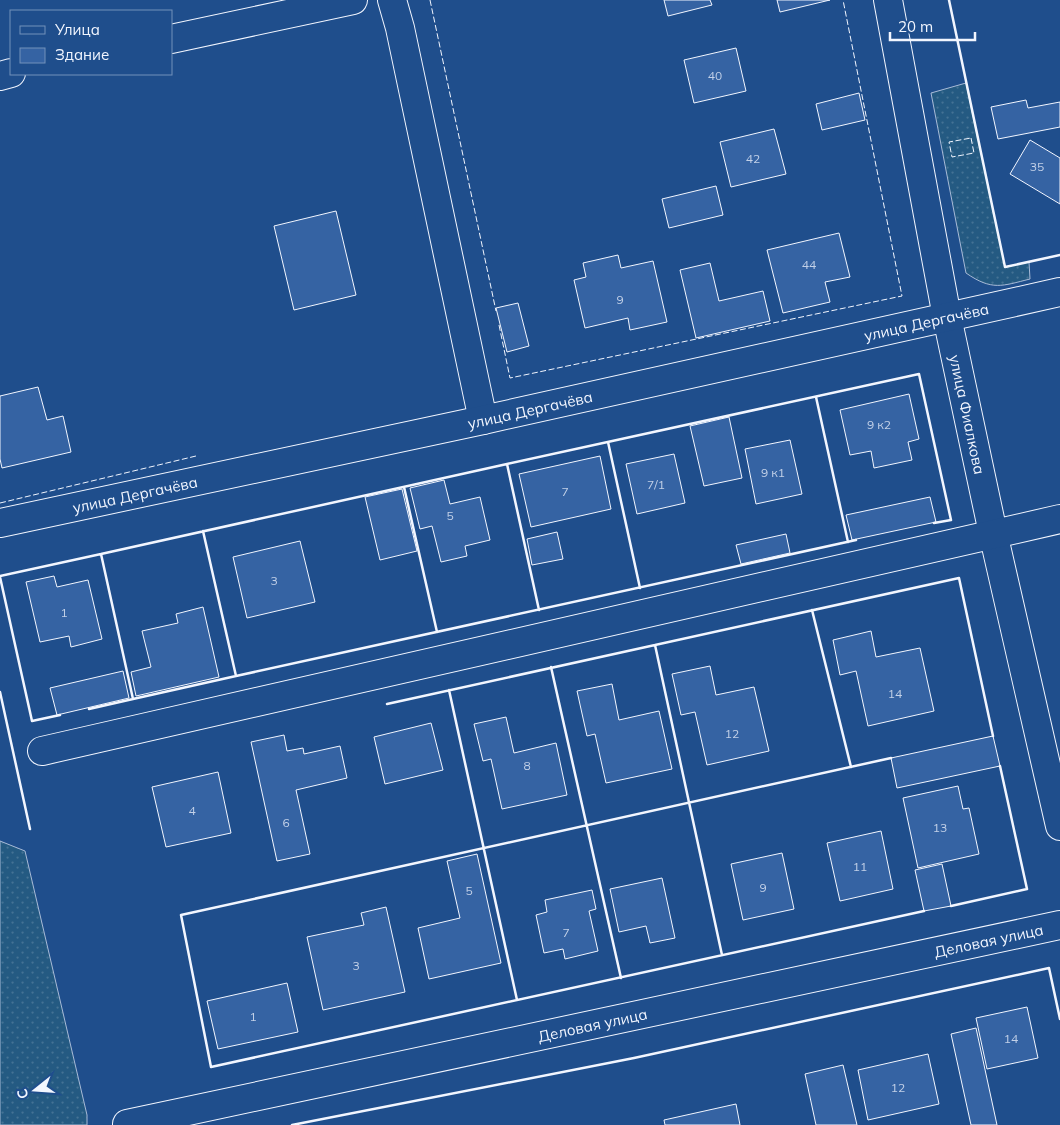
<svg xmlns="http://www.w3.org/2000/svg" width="1060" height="1125" font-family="Mulish,sans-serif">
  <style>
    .grass { fill: url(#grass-dots); stroke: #a8bbd7 }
    .building { fill: #3563a3; stroke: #f2f6ff }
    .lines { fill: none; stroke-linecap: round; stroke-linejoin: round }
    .minor-casing { stroke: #f2f6ff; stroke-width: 30 }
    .minor { stroke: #1f4e8c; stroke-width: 28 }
    .fence { stroke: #f2f6ff; stroke-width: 1; stroke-dasharray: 6 2.5; stroke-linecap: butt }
    .wall { stroke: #f2f6ff; stroke-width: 2.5 }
    .labels { text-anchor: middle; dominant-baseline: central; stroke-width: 4; stroke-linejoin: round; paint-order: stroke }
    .number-label { font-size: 12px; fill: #c3d1e8 }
    .street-label { font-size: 15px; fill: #f2f6ff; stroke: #1f4e8c }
  </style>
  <defs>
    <pattern id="grass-dots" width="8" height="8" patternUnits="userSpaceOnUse" patternTransform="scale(1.25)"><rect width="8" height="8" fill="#245a82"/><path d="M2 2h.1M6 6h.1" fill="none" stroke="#447295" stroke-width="1.8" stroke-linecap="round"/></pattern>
  </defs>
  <rect width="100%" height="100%" fill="#1f4e8c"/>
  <!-- grass -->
  <path class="grass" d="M966,83L1005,267L1029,262L1030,279C1002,286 992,291 966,273L931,93Z
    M0,841L25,851L87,1115V1125H0Z"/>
  <!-- building -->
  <path class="building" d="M664,0H710L712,5L668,16Z
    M777,0H830L780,12Z
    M736,48L746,91L694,103L684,60Z
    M859,93L865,120L822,130L816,104Z
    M1026,100L1028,108L1060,102V127L998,139L991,107Z
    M774,129L786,174L731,187L720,142Z
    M1030,140L1060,158V204L1010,174Z
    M716,186L723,215L669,228L662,199Z
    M336,211L356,295L294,310L274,226Z
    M839,233L850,277L825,282L830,302L783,313L767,250Z
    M618,255L621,268L653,261L667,322L630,330L628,318L585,328L574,280L586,277L583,263Z
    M710,263L719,301L763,291L770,321L696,338L680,270Z
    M518,303L529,346L507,352L496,308Z
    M38,387L47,420L63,416L71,452L2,468L0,459V396Z
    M909,394L919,439L908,442L912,460L874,468L871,451L850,455L840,410Z
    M729,417L742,478L704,486L690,426Z
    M790,440L802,494L756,504L745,449Z
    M674,454L685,503L637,514L626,464Z
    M600,456L611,509L531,527L519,474Z
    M444,480L450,504L480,497L490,540L465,546L467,556L441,562L432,526L420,529L410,488Z
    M402,489L417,551L380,560L365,497Z
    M930,497L936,522L852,540L846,515Z
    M557,532L563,559L532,565L527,539Z
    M786,534L790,553L741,564L736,545Z
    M300,541L315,602L247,618L233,557Z
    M54,576L57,587L88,580L102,639L71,647L69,636L40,642L26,582Z
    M203,607L219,677L136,696L131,672L151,667L142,631L178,623L176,614Z
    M871,631L876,657L920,648L934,711L868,726L856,671L840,675L833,640Z
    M710,666L716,695L754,687L769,751L707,765L695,712L681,715L672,674Z
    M123,671L129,698L57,715L50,688Z
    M612,684L619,720L659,711L672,769L606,783L595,734L587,736L577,691Z
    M506,717L514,753L556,743L567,795L502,809L491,759L483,761L474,724Z
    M431,723L443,770L385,784L374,737Z
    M284,735L287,751L303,748L304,754L340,746L347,778L296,790L310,854L277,861L251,742Z
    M993,736L1000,766L897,788L891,758Z
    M218,772L231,833L166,847L152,787Z
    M958,786L963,809L969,808L979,854L918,868L903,798Z
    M881,831L893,889L840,901L827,843Z
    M782,853L794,909L743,920L731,864Z
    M477,854L501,963L429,979L418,928L460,918L447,861Z
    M942,864L951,906L924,911L915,870Z
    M662,878L675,938L650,943L646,926L619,932L610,889Z
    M592,890L596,909L589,911L598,951L565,959L563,949L544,953L536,915L547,912L545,900Z
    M386,907L405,992L323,1010L307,937L364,925L361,913Z
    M287,983L298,1032L218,1049L207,1001Z
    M1027,1007L1038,1058L987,1069L976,1018Z
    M976,1028L997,1125H971L951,1034Z
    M928,1054L939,1104L868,1120L858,1070Z
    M843,1065L857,1125H816L805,1074Z
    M736,1104L740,1125H665L664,1120Z"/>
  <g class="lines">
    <!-- minor casing -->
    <g class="minor-casing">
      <g id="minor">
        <path d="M392,0L400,28L483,420"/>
        <path id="s1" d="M888,0L947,317L993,533L1060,826"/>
        <path d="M171,39L353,0"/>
        <path d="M0,76L11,73"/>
        <path id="s2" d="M0,523L483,420L1060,292"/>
        <path d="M42,751L1060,519"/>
        <path id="s3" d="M127,1124L1060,925"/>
      </g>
    </g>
    <!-- minor -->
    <use href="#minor" class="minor"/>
    <!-- fence -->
    <path class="fence" d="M430,0L496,311
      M971,138L974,153L952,157L949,142Z
      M499,325L510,378L902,296L843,0
      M0,503L196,456"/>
    <!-- wall -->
    <path class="wall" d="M949,0L1005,267L1060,255
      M816,397L848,542
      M608,442L640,588
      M404,487L437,632
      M203,531L236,676L856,540
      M0,576L101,554
      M0,577L32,721L60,715
      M539,610L507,464L919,374L951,520L934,523
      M812,610L851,767
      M655,645L722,955
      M551,667L621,978
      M236,676L133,699L101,554L507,464
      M449,690L517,1000
      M0,692L30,829
      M387,704L959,578L993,736
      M89,709L133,699
      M891,758L181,915L211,1067L924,911
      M951,906L1027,889L1000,766
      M292,1125L634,1058L1049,968L1060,1019"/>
  </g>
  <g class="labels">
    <!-- number labels -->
    <g class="number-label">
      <text x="715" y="75">40</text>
      <text x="753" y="158">42</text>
      <text x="1037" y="166">35</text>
      <text x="809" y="264">44</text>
      <text x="620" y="299">9</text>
      <text x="879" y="424">9 к2</text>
      <text x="773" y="472">9 к1</text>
      <text x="656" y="484">7/1</text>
      <text x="565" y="491">7</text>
      <text x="450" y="515">5</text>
      <text x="274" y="580">3</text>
      <text x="64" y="612">1</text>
      <text x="895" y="693">14</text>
      <text x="732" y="733">12</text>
      <text x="527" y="765">8</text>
      <text x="192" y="810">4</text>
      <text x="286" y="822">6</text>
      <text x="940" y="827">13</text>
      <text x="860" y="866">11</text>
      <text x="763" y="887">9</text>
      <text x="469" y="890">5</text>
      <text x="566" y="932">7</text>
      <text x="356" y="965">3</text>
      <text x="253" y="1016">1</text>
      <text x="1011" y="1038">14</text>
      <text x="898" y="1087">12</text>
    </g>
    <!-- street labels -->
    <g class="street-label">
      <text stroke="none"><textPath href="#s2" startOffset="948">улица Дергачёва</textPath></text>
      <text stroke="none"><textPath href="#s2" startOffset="542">улица Дергачёва</textPath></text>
      <text stroke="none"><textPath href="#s1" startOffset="422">улица Фиалкова</textPath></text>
      <text stroke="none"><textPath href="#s2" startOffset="138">улица Дергачёва</textPath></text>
      <text stroke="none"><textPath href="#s3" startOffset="881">Деловая улица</textPath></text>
      <text stroke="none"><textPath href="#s3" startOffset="476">Деловая улица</textPath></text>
    </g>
  </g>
  <!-- legend -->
  <rect x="10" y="10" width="162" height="65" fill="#1f4e8c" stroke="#7391ba"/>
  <rect x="20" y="26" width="25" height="8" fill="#1f4e8c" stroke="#7391ba"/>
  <text x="55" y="35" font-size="15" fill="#f2f6ff">Улица</text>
  <rect x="20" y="48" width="25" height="15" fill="#3563a3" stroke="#7391ba"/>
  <text x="55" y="60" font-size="15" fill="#f2f6ff">Здание</text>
  <!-- north arrow -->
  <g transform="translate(35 1090) rotate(253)" stroke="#1f4e8c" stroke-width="4" paint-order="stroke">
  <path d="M0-4L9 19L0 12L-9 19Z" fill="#f2f6ff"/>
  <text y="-8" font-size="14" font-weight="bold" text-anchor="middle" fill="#f2f6ff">С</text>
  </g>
  <!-- scale -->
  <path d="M890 32v8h85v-8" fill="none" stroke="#f2f6ff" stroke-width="2.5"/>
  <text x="898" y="32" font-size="15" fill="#f2f6ff" stroke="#1f4e8c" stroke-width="4" paint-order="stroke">20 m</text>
</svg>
